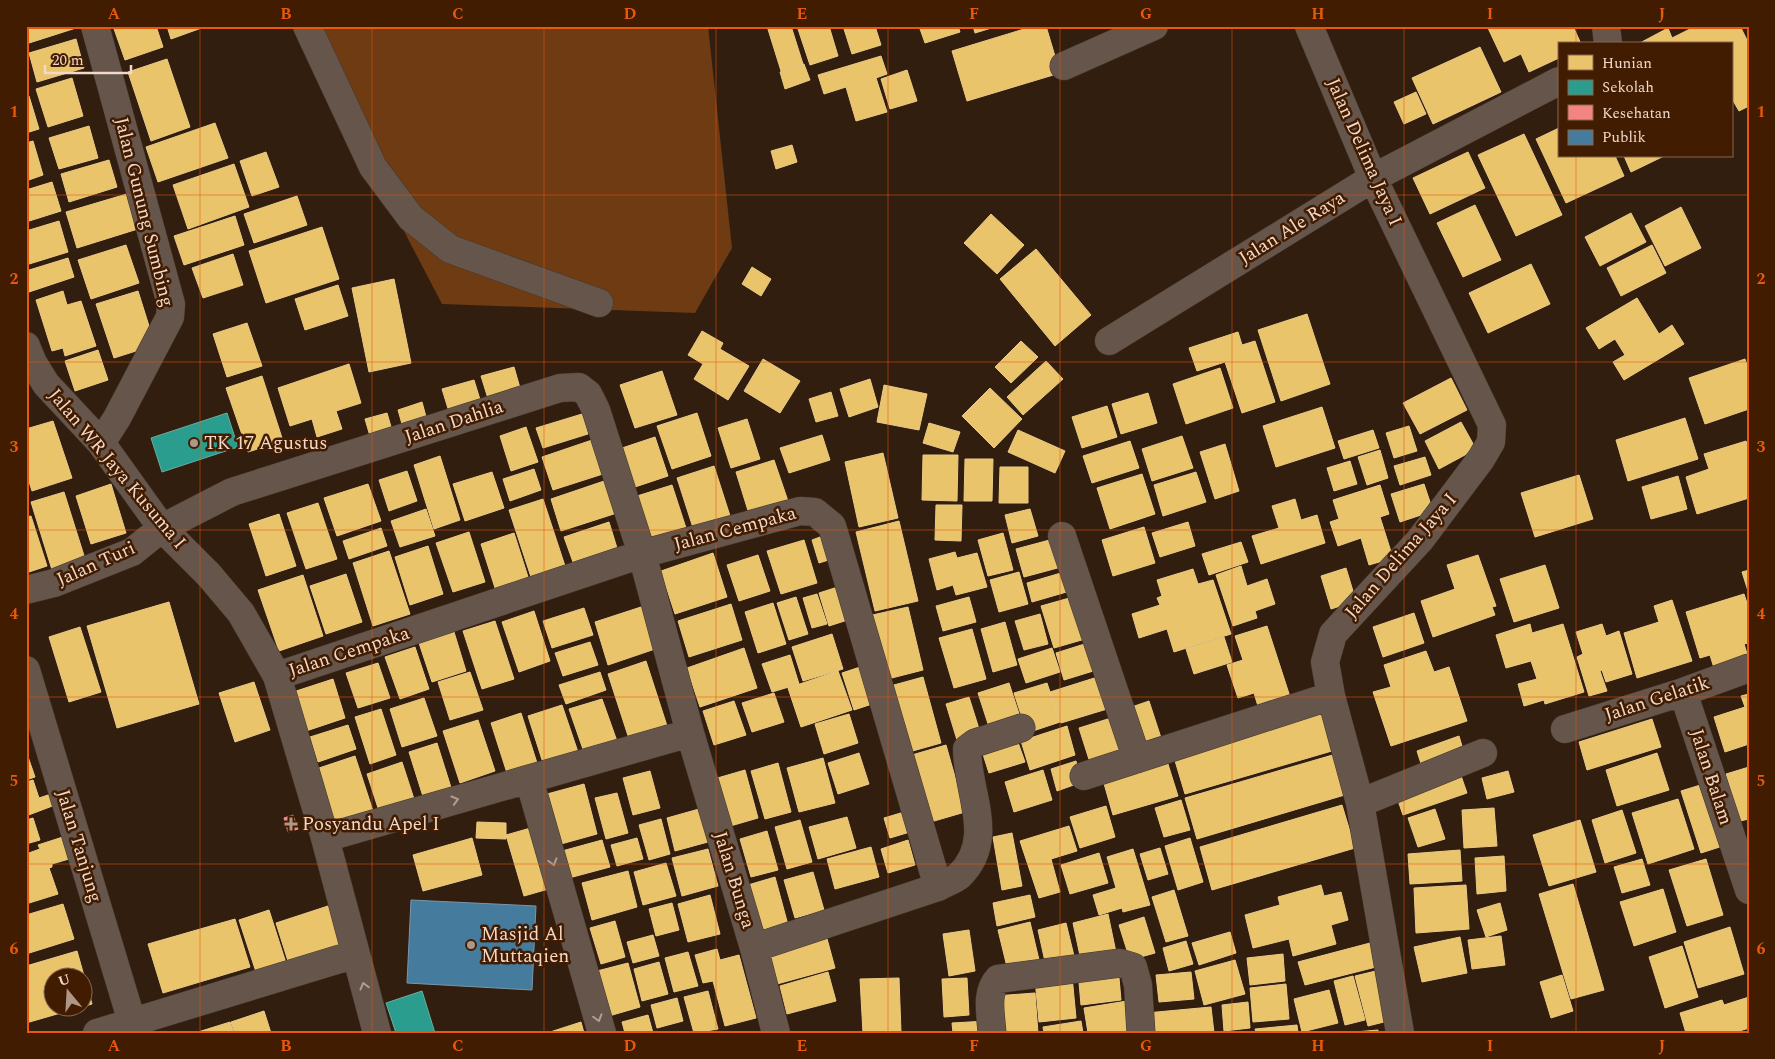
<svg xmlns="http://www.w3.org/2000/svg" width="1775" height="1059" font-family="Spectral,serif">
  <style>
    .green { fill: #6e3b12 }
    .homes { fill: #e9c46a; stroke: #ebca86; fill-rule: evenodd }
    .schools { fill: #2a9d8f; stroke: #66afa0 }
    .health { fill: #f28482; stroke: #f29d97 }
    .public { fill: #457b9d; stroke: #7997aa }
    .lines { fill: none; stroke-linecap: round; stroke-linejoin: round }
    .minor-casing { stroke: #47382e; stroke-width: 29 }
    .minor { stroke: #65554a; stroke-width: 28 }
    .oneway { stroke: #b29d8f }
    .grid { fill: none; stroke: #e8590c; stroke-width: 1; stroke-opacity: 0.55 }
    .poi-dot { fill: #ae9787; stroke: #411c00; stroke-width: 2 }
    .labels { text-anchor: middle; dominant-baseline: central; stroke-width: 5; stroke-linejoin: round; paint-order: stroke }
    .street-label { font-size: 19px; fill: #f1d8c8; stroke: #411c00 }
    .poi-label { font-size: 19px; fill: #f1d8c8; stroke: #411c00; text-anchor: start }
    .neatline { fill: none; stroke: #e8590c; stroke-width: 2 }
    .grid-label { font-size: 16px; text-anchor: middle; font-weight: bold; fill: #e8590c }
  </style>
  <rect width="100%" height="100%" fill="#321e0f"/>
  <!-- green -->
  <path class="green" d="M297,26H708L732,248L695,313L442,304Z"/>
  <!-- homes -->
  <path class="homes" d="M26,26H76V28L26,44Z
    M113,26H156L163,47L125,60Z
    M167,26H207L171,39Z
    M767,26H791L803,64L781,71Z
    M797,26H829L838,56L810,65Z
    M843,26H875L881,45L852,54Z
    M919,26H958L960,32L925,43Z
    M973,26H998L975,33Z
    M1034,26H1046L1060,73L967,101L952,51Z
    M1492,26H1573L1581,44H1559V58L1529,72L1521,54L1504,62L1488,28Z
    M1696,26H1740L1749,44V106L1739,111L1731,97V44H1638L1668,28L1672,38Z
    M76,39L84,68L37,82L29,53Z
    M1480,47L1501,92L1433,124L1412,78Z
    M881,56L887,74L876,78L887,112L856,121L846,87L824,94L818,75Z
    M167,59L190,127L151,141L128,72Z
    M804,64L810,80L785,89L780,72Z
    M907,70L917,101L890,109L881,79Z
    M72,78L83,116L48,127L36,89Z
    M1416,92L1426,114L1404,124L1394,102Z
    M29,96L39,129L26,133V97Z
    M215,123L228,158L158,182L146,147Z
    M89,126L98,158L59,169L49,138Z
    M1559,128V156H1615L1624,176L1566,203L1536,139Z
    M1524,134L1562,215L1516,236L1478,155Z
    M33,141L43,175L26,181V143Z
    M792,145L797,162L776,169L771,151Z
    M266,152L279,187L252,196L240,161Z
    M1468,152L1485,188L1430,214L1413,178Z
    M1624,156H1664L1631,172Z
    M109,160L117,187L69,202L61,174Z
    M234,164L249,207L188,229L173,185Z
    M52,182L61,211L26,222V190Z
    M130,193L141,228L77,248L66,212Z
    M297,196L307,225L254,243L244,214Z
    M1475,205L1501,260L1463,277L1437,223Z
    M1681,207L1701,248L1665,266L1645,226Z
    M1631,213L1646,242L1600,266L1585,237Z
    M991,214L1024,245L997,274L964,243Z
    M235,216L244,245L184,265L174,236Z
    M59,221L68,252L26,265V231Z
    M322,227L339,279L266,303L249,251Z
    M126,245L139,283L91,299L78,260Z
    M1652,245L1666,273L1621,296L1607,268Z
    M1036,249L1091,315L1055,346L1000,279Z
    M233,254L243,285L203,298L192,268Z
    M68,258L74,277L29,292L26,271Z
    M1531,264L1550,304L1488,333L1469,293Z
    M752,267L771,279L761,296L742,284Z
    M394,279L411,363L369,372L352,288Z
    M338,285L348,316L305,330L295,299Z
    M63,291L67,305L81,301L96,346L65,356L63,348L52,351L36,300Z
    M138,291L155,345L114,358L96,304Z
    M1637,298L1659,334L1672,325L1684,344L1624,380L1613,362L1625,355L1615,339L1599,349L1586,328Z
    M1307,314L1330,384L1281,401L1258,330Z
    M247,323L262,366L227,377L213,334Z
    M702,331L723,343L720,349L749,366L728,400L694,379L703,364L688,355Z
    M1238,332L1242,345L1255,341L1275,402L1242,413L1225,362L1197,371L1189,348Z
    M1021,341L1038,357L1011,383L995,367Z
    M98,350L108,380L75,391L65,361Z
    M763,359L800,381L780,413L744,391Z
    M1745,359L1749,371V409L1705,424L1689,378Z
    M1046,361L1063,379L1023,415L1007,397Z
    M349,364L361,403L336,411L342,429L317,437L312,419L290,426L278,388Z
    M514,367L522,395L490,405L481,376Z
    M1220,368L1233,408L1186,424L1173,384Z
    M662,371L677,415L635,428L620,385Z
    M262,376L283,441L248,452L226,388Z
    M1451,378L1467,410L1420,434L1403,403Z
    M870,379L878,407L849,417L840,389Z
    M474,380L482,406L450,415L442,389Z
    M884,385L927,394L919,430L877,422Z
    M990,388L1022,419L994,448L962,416Z
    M831,392L838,416L816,422L809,399Z
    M1148,393L1157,423L1121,434L1112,404Z
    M422,402L428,424L404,431L398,410Z
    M1107,406L1117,437L1082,448L1072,417Z
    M1322,407L1335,448L1276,467L1263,426Z
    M387,413L394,437L372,443L365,419Z
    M697,413L711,456L672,469L657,426Z
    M582,414L588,434L543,448L536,428Z
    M1685,418L1698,459L1628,481L1616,440Z
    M747,419L760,459L731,468L718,428Z
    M53,421L72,478L32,491L26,472V429Z
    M1461,422L1476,449L1439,469L1425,441Z
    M929,423L960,432L953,452L923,443Z
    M1409,426L1417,451L1394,458L1386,433Z
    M526,427L538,462L511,471L500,436Z
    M1018,430L1065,451L1055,473L1008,452Z
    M1373,430L1379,448L1344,459L1338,441Z
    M822,435L830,460L789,473L780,448Z
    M1182,436L1193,468L1152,481L1142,449Z
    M655,437L668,476L635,487L622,448Z
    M595,439L606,473L553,490L542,457Z
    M1130,441L1139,468L1092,483L1083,456Z
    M1746,441L1749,451V498L1697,514L1686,477L1709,469L1704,454Z
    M1225,444L1239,491L1215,499L1200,452Z
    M1380,450L1388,478L1367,485L1358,457Z
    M883,453L898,518L859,527L845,462Z
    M923,455H958L957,501L922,500Z
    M440,456L460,520L434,529L414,465Z
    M1425,457L1431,475L1400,485L1394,466Z
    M965,459H993L992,501H964Z
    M774,460L789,504L750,517L736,472Z
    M1350,461L1357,484L1334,491L1327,468Z
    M714,466L732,522L695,534L677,478Z
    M1000,467H1028V503H999Z
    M534,469L541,490L510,501L503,479Z
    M407,471L417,501L389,511L379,480Z
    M492,472L504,508L465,521L453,484Z
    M1196,472L1206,502L1163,516L1154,485Z
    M1142,474L1155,514L1110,529L1097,488Z
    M1579,475L1593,519L1535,537L1521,493Z
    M1678,476L1687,509L1651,519L1642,487Z
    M610,479L620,512L561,531L551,499Z
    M111,484L126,533L91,544L76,496Z
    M368,484L381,521L337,536L324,498Z
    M1424,484L1433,511L1400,522L1391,494Z
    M672,485L687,531L652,543L637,496Z
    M1380,485L1389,514L1380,517L1393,558L1369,565L1361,538L1338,546L1330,522L1339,519L1333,500Z
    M64,492L86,562L53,573L31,502Z
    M543,499L566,569L532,580L509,510Z
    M1295,499L1301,520L1317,515L1325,543L1261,564L1252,536L1279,528L1272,506Z
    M318,503L337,559L306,569L287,513Z
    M936,505H962L961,541L935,540Z
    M426,509L435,536L400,547L391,521Z
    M1030,509L1038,536L1012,543L1005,515Z
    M279,514L296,566L266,576L249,524Z
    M31,516L47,566L26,573V517Z
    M899,521L918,601L875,611L856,532Z
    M609,522L617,548L573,562L564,537Z
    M1188,522L1195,546L1160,557L1152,533Z
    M1144,527L1155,563L1113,576L1102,540Z
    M381,528L387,546L349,559L343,541Z
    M469,532L485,582L453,592L436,543Z
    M514,533L529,580L496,591L481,544Z
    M1003,533L1013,570L988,576L978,540Z
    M828,534L835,558L819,563L812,540Z
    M1057,538L1065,566L1024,577L1016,549Z
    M804,540L817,583L781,594L767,551Z
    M1241,542L1248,562L1209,575L1202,554Z
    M428,546L443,594L410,605L395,557Z
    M389,551L410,614L373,626L353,563Z
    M955,552L957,558L977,553L987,587L956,595L953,585L937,590L929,559Z
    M713,553L727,597L675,614L661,571Z
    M758,555L770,591L739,601L727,565Z
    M1478,555L1496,606L1492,607L1495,615L1433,637L1421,601L1455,589L1447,565Z
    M1545,565L1559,608L1514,622L1500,579Z
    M1241,566L1247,586L1267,579L1275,604L1255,611L1257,618L1233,626L1216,575Z
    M1346,568L1356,601L1331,609L1321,576Z
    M1193,569L1198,584L1213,580L1231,634L1174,652L1167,629L1139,638L1132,614L1160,605L1157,598L1162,596L1157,580Z
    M1071,570L1077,589L1032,602L1027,583Z
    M1749,570V594L1742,572Z
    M1019,572L1028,604L999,612L990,580Z
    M346,574L362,622L326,634L310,586Z
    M303,575L323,636L279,651L258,590Z
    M847,584L857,617L829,626L819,593Z
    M817,594L827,624L812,628L803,598Z
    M1744,594L1749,609V643L1744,644L1748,657L1714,668L1710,655L1700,658L1686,612Z
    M1080,595L1092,637L1054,648L1041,606Z
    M796,597L808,634L789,640L777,603Z
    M969,597L976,622L943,631L936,606Z
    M1672,600L1692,661L1637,678L1624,633L1659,622L1654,606Z
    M169,602L199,704L117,728L87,626Z
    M773,603L786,644L758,653L745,612Z
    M731,604L742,640L689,657L678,621Z
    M644,606L658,648L608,665L595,622Z
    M908,607L923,670L884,680L868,616Z
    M584,608L593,635L552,648L543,621Z
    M534,611L550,661L519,672L502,622Z
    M1414,613L1424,643L1383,657L1373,627Z
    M1040,614L1048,644L1024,650L1015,621Z
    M495,621L514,679L482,689L463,631Z
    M1005,622L1017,665L993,672L981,629Z
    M1530,624L1532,633L1563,624L1584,692L1545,704L1544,700L1524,706L1518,684L1537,679L1531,661L1506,668L1496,635Z
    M1602,624L1606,636L1619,631L1632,674L1606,682L1602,670L1600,671L1607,691L1589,696L1577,657L1583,654L1576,632Z
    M1267,626L1293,706L1261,716L1254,693L1238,698L1227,665L1243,660L1235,636Z
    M80,627L101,692L69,702L49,637Z
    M972,629L986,679L954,688L939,638Z
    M454,632L466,671L432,682L419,643Z
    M832,634L843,669L803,681L792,647Z
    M1224,637L1232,662L1194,674L1186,649Z
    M1094,641L1103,668L1064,680L1056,653Z
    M590,642L598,665L563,676L555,653Z
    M415,647L429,689L400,699L385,657Z
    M744,648L757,688L700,707L687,668Z
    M1052,648L1060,672L1026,683L1018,659Z
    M1426,651L1434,672L1449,667L1467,721L1391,746L1373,692L1391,687L1384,665Z
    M790,655L799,684L772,692L762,664Z
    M646,661L669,732L631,745L608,674Z
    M378,663L390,698L358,708L346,673Z
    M869,664L881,701L854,710L842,673Z
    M838,671L852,710L801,727L788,688Z
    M470,672L483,710L450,720L438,682Z
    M600,672L606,690L566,704L559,685Z
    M1107,674L1117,706L1061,723L1050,692Z
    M923,677L941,743L902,754L883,688Z
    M333,679L345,718L300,733L287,694Z
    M254,682L270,730L235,742L219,693Z
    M1009,683L1021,720L990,730L978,693Z
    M1047,683L1060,722L1027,733L1014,693Z
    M774,693L784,722L752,732L742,703Z
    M1749,694V744L1725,752L1714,717L1745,707L1741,696Z
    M969,697L980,732L957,740L946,704Z
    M424,698L437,736L402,747L390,709Z
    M602,699L618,744L585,755L569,709Z
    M734,701L746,735L714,745L703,711Z
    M1149,701L1164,747L1137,755L1123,710Z
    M562,705L580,758L545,769L528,716Z
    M1330,707L1342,748L1185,794L1173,754Z
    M381,709L396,755L370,764L355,717Z
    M521,713L537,763L507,773L491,723Z
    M849,714L858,743L824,754L815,724Z
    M1111,718L1125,762L1093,772L1079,728Z
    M1652,719L1661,747L1587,770L1579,742Z
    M478,720L495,771L460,783L443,731Z
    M348,725L356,749L318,762L310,737Z
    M1067,726L1075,755L1030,770L1021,741Z
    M1015,734L1025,762L989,773L980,745Z
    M1459,736L1465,756L1423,770L1417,751Z
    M437,743L454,797L426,806L409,752Z
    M946,745L965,812L924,824L905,757Z
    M26,751L35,777L26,780Z
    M859,753L869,784L838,794L828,763Z
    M1657,753L1669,790L1617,806L1606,770Z
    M1336,754L1348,794L1197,839L1185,798Z
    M355,756L374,814L335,826L316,769Z
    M823,758L835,803L799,812L787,768Z
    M1076,761L1082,782L1057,791L1051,769Z
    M1167,761L1178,796L1113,815L1103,780Z
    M402,762L415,802L380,814L367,774Z
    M778,763L791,812L765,819L751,771Z
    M1749,767V819L1740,821L1726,774Z
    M745,770L758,818L727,827L714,779Z
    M1043,770L1052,800L1014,812L1005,782Z
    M1459,770L1467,793L1403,815L1395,792Z
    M650,771L660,808L633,815L623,778Z
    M1508,771L1514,792L1487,799L1482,778Z
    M33,780L39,798L51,794L55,805L26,816V782Z
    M1710,782L1729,844L1701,853L1681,791Z
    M584,784L597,834L561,844L547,794Z
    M617,793L628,833L606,839L595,798Z
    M1678,799L1694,849L1648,864L1632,813Z
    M1181,800L1190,830L1164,837L1155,808Z
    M1342,805L1355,848L1212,890L1200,847Z
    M1106,806L1115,837L1080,848L1070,817Z
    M1494,808L1497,846L1464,848L1462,810Z
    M699,809L708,842L675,851L667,818Z
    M1435,809L1445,839L1418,847L1408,818Z
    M1622,810L1636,853L1605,863L1592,820Z
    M904,812L910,832L890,838L884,818Z
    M847,817L856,848L818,859L809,827Z
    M33,818L40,840L26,844V820Z
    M661,819L670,854L649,860L639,825Z
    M800,820L812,862L787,869L775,827Z
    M1580,820L1596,872L1549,886L1533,835Z
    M477,822L506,823V839L476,838Z
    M1069,826L1077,851L1051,859L1060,892L1039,898L1020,841Z
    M534,827L552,888L524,896L506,835Z
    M767,831L778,870L751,877L740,839Z
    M1012,833L1022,886L1002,890L993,837Z
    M72,834L79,856L52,864V867L49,868L58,894L26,904V854L40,849L38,845Z
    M472,838L482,875L423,891L413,855Z
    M637,838L643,859L617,866L611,845Z
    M1190,838L1203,882L1178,890L1165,846Z
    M602,840L610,867L569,878L562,851Z
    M908,840L915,865L888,873L881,849Z
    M871,847L879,877L835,889L827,859Z
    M1160,848L1168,874L1148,880L1140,854Z
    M708,849L718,886L682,896L672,858Z
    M1133,849L1150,905L1123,912L1122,908L1099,915L1093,895L1116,888L1107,857Z
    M1460,850L1462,881L1410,884L1408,854Z
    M1099,853L1108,883L1070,894L1061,865Z
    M1504,856L1506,891L1477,894L1475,858Z
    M1642,859L1650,885L1622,893L1614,867Z
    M1706,859L1723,915L1687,926L1669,870Z
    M666,863L676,896L643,905L634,872Z
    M628,871L637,907L592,920L582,883Z
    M813,872L824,910L795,918L784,880Z
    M775,877L788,925L762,933L748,885Z
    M1573,884L1604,990L1571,999L1539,894Z
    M1321,885L1324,896L1341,892L1348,920L1331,925L1336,944L1293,956L1289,939L1253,948L1245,915L1280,905L1278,897Z
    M1466,885L1469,929L1416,933L1414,888Z
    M1663,889L1676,932L1634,946L1620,902Z
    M1174,890L1188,936L1166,942L1152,897Z
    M710,895L720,934L688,942L678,904Z
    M1030,895L1035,917L997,926L993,903Z
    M672,903L679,930L656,936L649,909Z
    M1500,903L1507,930L1486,937L1477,910Z
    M63,904L74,939L26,954V915Z
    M331,905L343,943L288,961L276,923Z
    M269,910L287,966L257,975L239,920Z
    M1108,914L1117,957L1082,965L1073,923Z
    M1144,917L1155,953L1130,960L1119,925Z
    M235,919L250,967L163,993L148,944Z
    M615,921L625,957L601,964L590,928Z
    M1030,922L1040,964L1008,971L998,930Z
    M1066,923L1075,960L1046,966L1038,930Z
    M1730,927L1744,974L1698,988L1684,942Z
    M969,930L975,971L949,976L943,934Z
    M1230,932L1236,953L1199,965L1192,943Z
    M653,935L659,956L633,963L627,942Z
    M826,935L835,968L777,984L768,950Z
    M1501,936L1505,965L1472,969L1468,940Z
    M1460,937L1467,973L1422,982L1414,947Z
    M1186,941L1193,964L1169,971L1163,948Z
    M1370,943L1376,967L1305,985L1298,962Z
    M1682,946L1698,997L1665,1008L1649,957Z
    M717,949L720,960L739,955L756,1018L725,1026L713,981L703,983L695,955Z
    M77,951L92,1004L26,1023V966ZM52,976H82V1006H52Z
    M688,952L698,986L674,992L665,958Z
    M1283,954L1285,981L1250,985L1247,958Z
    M1235,960L1245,994L1204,1005L1195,971Z
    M659,962L668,994L642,1001L634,969Z
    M628,963L640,1007L609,1016L597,971Z
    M1118,967L1121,1000L1081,1005L1078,971Z
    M1384,969L1396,1019L1368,1026L1355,976Z
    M828,972L836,1001L787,1014L780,986Z
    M1191,972L1194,999L1159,1002L1156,975Z
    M1562,975L1573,1011L1551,1018L1540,982Z
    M1072,976L1076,1018L1039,1022L1035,979Z
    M1353,976L1365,1020L1345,1025L1334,981Z
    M899,978L901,1032L863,1033L860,979Z
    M967,978L969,1015L944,1017L942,979Z
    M1286,984L1289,1019L1253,1022L1250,988Z
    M1329,990L1338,1023L1302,1032L1294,999Z
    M708,991L718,1029L694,1033L684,997Z
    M1035,993L1038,1033H998L995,996Z
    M1749,997V1028L1733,1033H1686L1680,1013L1722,1000L1724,1005Z
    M677,998L683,1021L657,1028L651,1005Z
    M1127,1001L1132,1033H1088L1084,1008Z
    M1248,1002L1250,1028L1224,1031L1222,1005Z
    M1211,1007L1214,1033H1148L1146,1013Z
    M264,1011L271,1033H235L231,1022Z
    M648,1015L653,1033H625L622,1022Z
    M987,1021L988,1033H953L952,1023Z
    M1081,1021L1083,1033H1044L1043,1027Z
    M230,1022L234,1033H198V1032Z
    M581,1022L584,1033H547Z
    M1297,1025L1298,1033H1256L1255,1029Z
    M1378,1030V1033H1344Z"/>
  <!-- schools -->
  <path class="schools" d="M227,413L238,447L162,472L151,438Z
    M422,991L435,1033H396L386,1003Z"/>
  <!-- health -->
  <path class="health" d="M293,815L298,829L288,832L284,818Z"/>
  <!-- public -->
  <path class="public" d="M411,900L536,906L532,990L407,983Z"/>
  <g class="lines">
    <!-- minor casing -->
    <g class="minor-casing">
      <path id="minor" d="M95,26L171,304L170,317L117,418L101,443
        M307,26L373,167L411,218L450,249L599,303
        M1309,26L1373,178L1492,425L1491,442L1481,459L1420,540L1333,634L1325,662L1331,696L1360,803L1400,1033
        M1606,26L1608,44
        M1064,66L1154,26
        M1109,341L1373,178L1559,81
        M26,346L33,363L46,384L101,443L162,528L209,575L241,613L277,676L325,838L377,1033
        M1062,536L1137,759
        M26,590L54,583L132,552L162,528L232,492L560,388L579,387L588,394L596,410L642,554L690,733L754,948L776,1033
        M26,670L132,1022
        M277,676L642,554L800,511L815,512L832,526L938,887
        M1683,692L1749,890
        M1565,729L1683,692L1749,668
        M1084,776L1331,696
        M529,779L690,733
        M1360,803L1483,753
        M325,838L529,779L602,1033
        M754,948L938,887C945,883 954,880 959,876C997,840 967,792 967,749L975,743L1021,728
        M97,1033L356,954
        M992,1033C991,1015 985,993 998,979L1120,963L1133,967L1138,985L1141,1033"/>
    </g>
    <!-- minor -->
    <use href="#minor" class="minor"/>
  </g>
  <!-- one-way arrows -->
  <defs><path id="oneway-chevron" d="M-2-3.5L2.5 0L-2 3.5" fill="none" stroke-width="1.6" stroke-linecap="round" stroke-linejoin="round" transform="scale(1.25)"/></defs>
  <g class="oneway">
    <use href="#oneway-chevron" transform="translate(455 800) rotate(-16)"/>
    <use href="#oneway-chevron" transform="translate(553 862) rotate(74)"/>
    <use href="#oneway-chevron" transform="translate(364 986) rotate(-105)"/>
    <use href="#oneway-chevron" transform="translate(598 1018) rotate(74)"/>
  </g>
  <!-- grid -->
  <path class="grid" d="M200,26V1033M372,26V1033M544,26V1033M716,26V1033M888,26V1033M1060,26V1033M1232,26V1033M1404,26V1033M1576,26V44M1576,156V1033M26,195H1749M26,362H1749M26,530H1749M26,697H1749M26,864H1749"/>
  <!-- markers -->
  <g class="poi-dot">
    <circle cx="194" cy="443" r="5"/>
    <path d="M288.5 816.5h5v5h5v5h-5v5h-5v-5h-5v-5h5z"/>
    <circle cx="471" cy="945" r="5"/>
  </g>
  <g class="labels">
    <!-- street labels -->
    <g class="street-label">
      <text transform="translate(1364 152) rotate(66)">Jalan Delima Jaya I</text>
      <text transform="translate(144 212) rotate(76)">Jalan Gunung Sumbing</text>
      <text transform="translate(1292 228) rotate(-32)">Jalan Ale Raya</text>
      <text transform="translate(454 422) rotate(-18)">Jalan Dahlia</text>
      <text transform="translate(117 469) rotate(50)">Jalan WR Jaya Kusuma I</text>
      <text transform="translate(735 529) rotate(-15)">Jalan Cempaka</text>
      <text transform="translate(1401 556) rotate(-49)">Jalan Delima Jaya I</text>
      <text transform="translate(96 564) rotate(-24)">Jalan Turi</text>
      <text transform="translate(349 652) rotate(-18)">Jalan Cempaka</text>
      <text transform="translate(1657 699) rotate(-18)">Jalan Gelatik</text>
      <text transform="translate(1711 777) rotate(72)">Jalan Balam</text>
      <text transform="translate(79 846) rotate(73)">Jalan Tanjung</text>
      <text transform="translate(734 880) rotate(73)">Jalan Bunga</text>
    </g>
    <!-- poi labels -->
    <g class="poi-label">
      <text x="204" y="443">TK 17 Agustus</text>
      <text x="302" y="824">Posyandu Apel I</text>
      <text x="481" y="934">Masjid Al<tspan x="481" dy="22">Muttaqien</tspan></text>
    </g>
  </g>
  <!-- border -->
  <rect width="1775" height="1059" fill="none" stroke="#411c00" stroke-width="55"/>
  <!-- legend -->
  <rect x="1558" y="42" width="175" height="115" fill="#411c00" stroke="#876750"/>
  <rect x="1568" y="55" width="25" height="15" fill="#e9c46a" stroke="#876750"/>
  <text x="1602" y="68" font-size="15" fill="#f1d8c8">Hunian</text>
  <rect x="1568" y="80" width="25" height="15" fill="#2a9d8f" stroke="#876750"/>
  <text x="1602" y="92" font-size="15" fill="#f1d8c8">Sekolah</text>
  <rect x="1568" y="105" width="25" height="15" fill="#f28482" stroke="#876750"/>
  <text x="1602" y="118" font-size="15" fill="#f1d8c8">Kesehatan</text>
  <rect x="1568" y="130" width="25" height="15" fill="#457b9d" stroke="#876750"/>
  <text x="1602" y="142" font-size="15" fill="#f1d8c8">Publik</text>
  <!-- north arrow -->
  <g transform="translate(68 992) rotate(342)"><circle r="24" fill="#411c00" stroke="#876750"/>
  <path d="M0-4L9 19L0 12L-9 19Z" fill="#ae9787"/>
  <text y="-8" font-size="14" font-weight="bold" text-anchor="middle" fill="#f1d8c8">U</text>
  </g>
  <!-- scale -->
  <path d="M45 65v8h86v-8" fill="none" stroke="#f1d8c8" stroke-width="2.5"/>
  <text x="52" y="65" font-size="15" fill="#f1d8c8" stroke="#411c00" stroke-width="4" paint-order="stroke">20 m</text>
  <rect x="28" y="28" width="1720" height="1004" class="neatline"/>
  <g class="grid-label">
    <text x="114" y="19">A</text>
    <text x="286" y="19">B</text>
    <text x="458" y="19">C</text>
    <text x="630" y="19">D</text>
    <text x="802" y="19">E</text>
    <text x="974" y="19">F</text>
    <text x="1146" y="19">G</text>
    <text x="1318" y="19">H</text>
    <text x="1490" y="19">I</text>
    <text x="1662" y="19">J</text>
    <text x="14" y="117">1</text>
    <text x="1761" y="117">1</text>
    <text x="14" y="284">2</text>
    <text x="1761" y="284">2</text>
    <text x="14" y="452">3</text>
    <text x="1761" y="452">3</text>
    <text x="14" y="619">4</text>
    <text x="1761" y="619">4</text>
    <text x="14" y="786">5</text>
    <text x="1761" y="786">5</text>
    <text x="14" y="954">6</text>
    <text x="1761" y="954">6</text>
    <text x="114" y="1051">A</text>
    <text x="286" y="1051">B</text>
    <text x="458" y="1051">C</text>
    <text x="630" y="1051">D</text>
    <text x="802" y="1051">E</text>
    <text x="974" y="1051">F</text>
    <text x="1146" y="1051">G</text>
    <text x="1318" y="1051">H</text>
    <text x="1490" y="1051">I</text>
    <text x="1662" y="1051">J</text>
  </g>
</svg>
